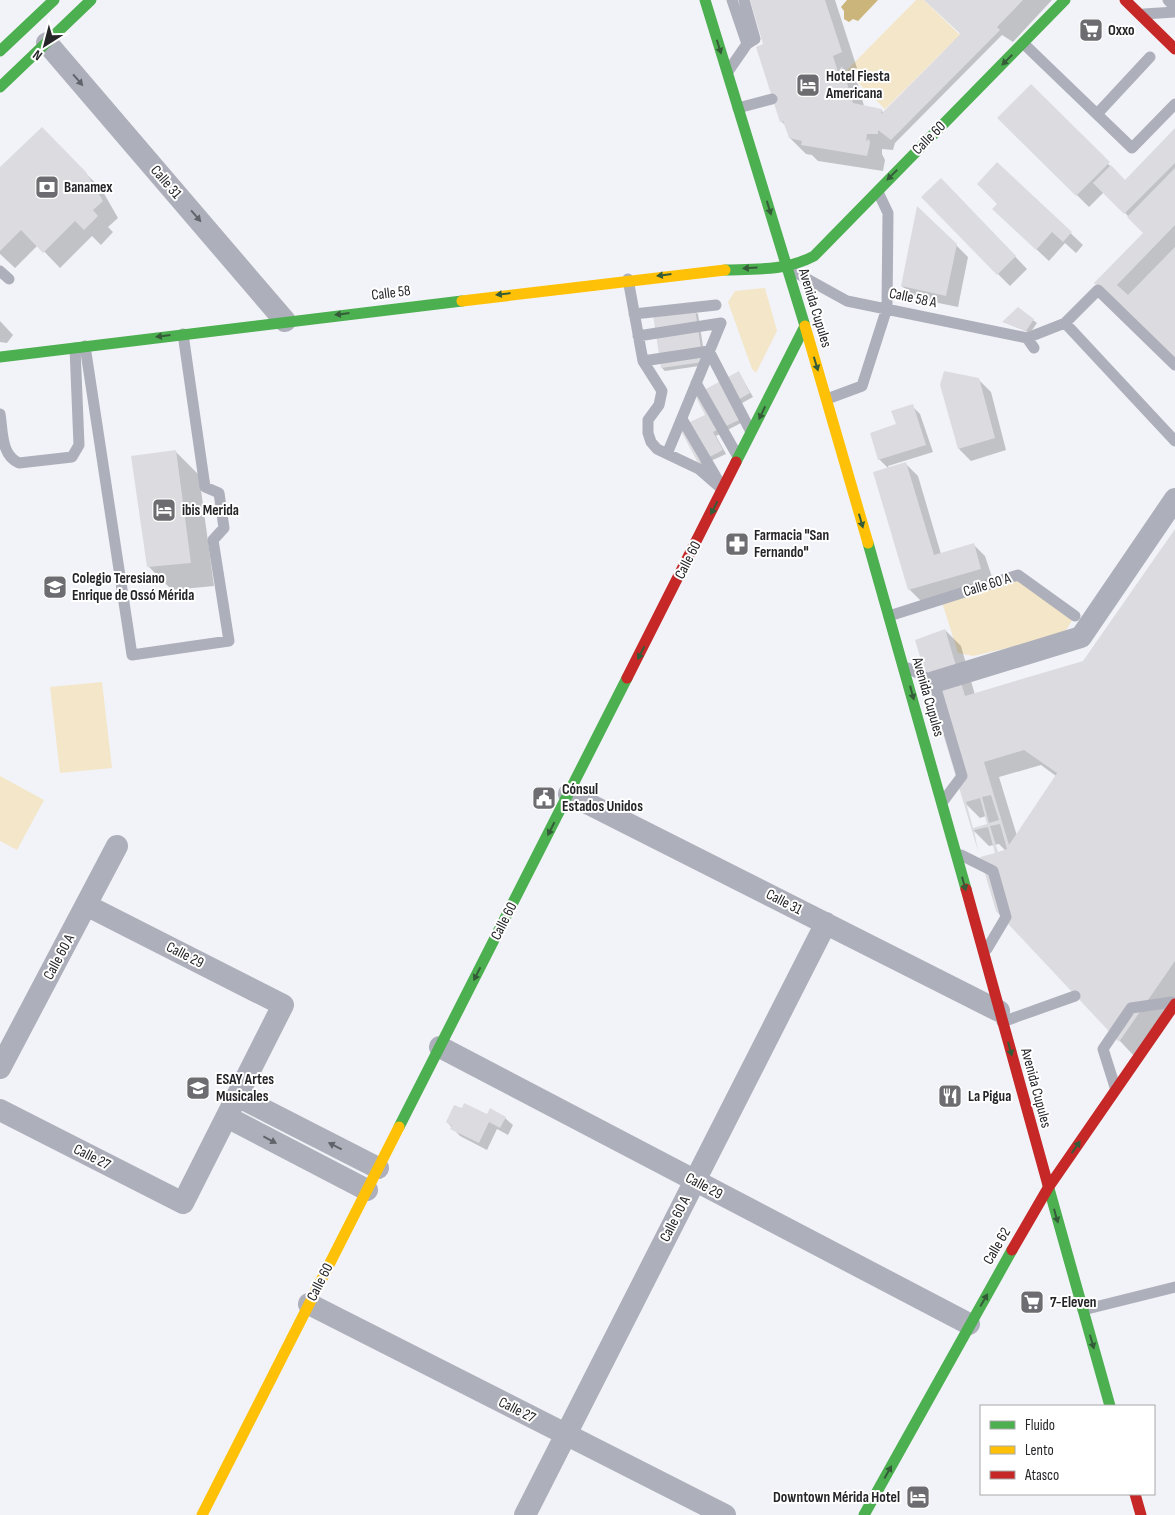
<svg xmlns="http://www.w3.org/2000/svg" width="1175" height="1515" font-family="'Sofia Sans Condensed',sans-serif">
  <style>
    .green { fill: #f3e6c9 }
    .water { fill: #ccb57a }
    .shadow { fill: #0003; fill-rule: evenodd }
    .building { fill: #dcdce0; fill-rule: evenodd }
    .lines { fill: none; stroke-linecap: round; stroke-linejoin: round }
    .lane { stroke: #adafba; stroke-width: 11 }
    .street { stroke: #adafba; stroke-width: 22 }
    .fast { stroke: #4caf50; stroke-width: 11 }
    .slow { stroke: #ffc107; stroke-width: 11 }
    .jam { stroke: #c62828; stroke-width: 11 }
    .oneway { fill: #355c38 }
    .oneway2 { fill: #62636a }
    .labels { text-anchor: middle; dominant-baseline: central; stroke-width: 4; stroke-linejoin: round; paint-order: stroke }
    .poi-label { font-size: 15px; font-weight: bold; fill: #252528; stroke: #fff; text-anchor: start }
    .street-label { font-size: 15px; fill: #252528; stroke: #fff }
  </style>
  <rect width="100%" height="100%" fill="#f2f3f8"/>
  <!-- green -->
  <path class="green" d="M916,0H924L960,35L885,109L846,71Z
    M765,288L777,331L756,373L752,369L728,302L735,291Z
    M1018,575L1075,616L1063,635L973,656L958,653L941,599Z
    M102,682L112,768L60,773L50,687Z
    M0,776L44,800L17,850L0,841Z"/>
  <!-- water -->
  <path class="water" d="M847,0H878L858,21L853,19L849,22L844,19V11L841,7Z"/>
  <!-- shadow -->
  <path class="shadow" d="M751,0H835L857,68L849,72L850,76L858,84L864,106L881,110L884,113L961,34L925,0H1052L1013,42L1002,35L895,143L893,150L882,149V154L885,160L883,171L818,161L812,155L806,154L790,138L786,126L781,121L765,45Z
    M1031,86L1125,181L1175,130V360L1096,283L1145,233L1104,192L1089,207L999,118Z
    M42,128L102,190L118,218L108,227L113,232L101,245L92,236L60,268L38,245L15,268L0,254V169Z
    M998,164L1083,245L1076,253L1065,243L1049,261L1006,221L999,204Z
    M953,191L1027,269L1010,286L998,274Z
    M956,245L968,257L958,307L914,298L902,286Z
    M694,311L698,314L706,365L665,371L662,368Z
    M1033,320L1037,323L1030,333L1004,322Z
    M0,321L13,335L7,343L0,342Z
    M739,373L753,397L733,408L741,423L716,436L726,454L702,465L699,462L706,415Z
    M978,379L991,392L1006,450L971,461L959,449Z
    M912,406L920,414L933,452L888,466L889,469L879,459L898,425Z
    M175,451L199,475L214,586L172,590L149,567Z
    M906,464L918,476L941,554L973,544L985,556L993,580L921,601L909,589Z
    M1175,531V1000L1135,1057L997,910L1006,851L999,844L989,846L973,830L988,825L986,816L980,818L964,802L945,630L961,646L975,695L1083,662ZM1041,765L1056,776L1017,836L999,777Z
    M487,1116L505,1118L513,1125L508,1135L497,1129L487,1150L460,1136L447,1122Z"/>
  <!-- building -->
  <path class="building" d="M750,0H825L842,52L833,56L838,72L842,66L853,103L882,109L881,114L960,35L959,32L924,0H1023L997,27L1000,30L891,140L878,130V134H867L866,141L869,139L870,143L867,156L801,145L802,141L789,138L783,121L780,122L756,47L763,44Z
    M1031,84L1110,162L1076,196L997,118Z
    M42,127L86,172L103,201L93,210L98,216L84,230L75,221L43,253L21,230L0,251V167Z
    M1175,128V163L1124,214L1093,183L1111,165L1125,180Z
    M997,162L1072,232L1063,242L1052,232L1036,250L992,209L997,204L977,184Z
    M1175,168V225L1117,285L1128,295L1175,247V361L1094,283L1143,233L1127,217Z
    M941,178L1016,256L997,275L921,197Z
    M917,206L957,244L946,296L901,286Z
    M1018,307L1034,319L1026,331L1002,322Z
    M695,309L703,362L661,368L653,315Z
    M739,371L750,393L731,404L739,420L713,432L723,450L698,463L679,427L705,415L695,395Z
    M944,371L979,378L995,438L958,449L940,385Z
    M913,404L926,445L878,460L870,433L896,424L891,411Z
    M176,450L191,563L147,567L131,456Z
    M906,462L934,555L974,543L981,569L908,590L873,472Z
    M1175,529V961L1119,1042L996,911L980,857L995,853L988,827L974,830L978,851L915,640L945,629L965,696L1083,661ZM1024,750L1057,773L1009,845L984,762ZM991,795L999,820L989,823L982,797ZM980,798L987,824L973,828L966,802ZM1000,824L1007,849L998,852L990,826Z
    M464,1103L487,1114L490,1108L506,1117L500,1128L489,1122L479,1143L450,1129L452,1126L446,1122L454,1105L462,1108Z"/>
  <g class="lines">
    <!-- lane -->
    <path class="lane" d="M732,0L747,44
      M1168,0L1175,7
      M1144,14L1175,12
      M1023,43L1132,148L1175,104
      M729,70L747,44L755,39L744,0
      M738,108L772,99
      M1097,114L1150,57
      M791,270L847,301L1027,338L1034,348
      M0,271L9,279
      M628,279L643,361L662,391L659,405L648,420V433L651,442L657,449L699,469L722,489
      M634,314L716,305
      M638,336L721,323
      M1027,338L1065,323
      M85,346L132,655L229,641L213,540L224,528L219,493L205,487L183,334
      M643,361L709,351L750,430
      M1175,365L1098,290L1065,323L1175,441
      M696,383L737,455
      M827,399L862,386L887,308L888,213L878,192
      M0,414C3,432 1,455 19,463L72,457L79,445L75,348
      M682,419L719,482
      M667,454L721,323
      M889,616L1018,575L1075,616
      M908,668L934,682L962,776L944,800
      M961,855L993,871L1006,917L987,949
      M1002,1022L1075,996
      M1115,1087L1103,1049L1131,1008L1172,1002
      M1083,1310L1175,1287"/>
    <!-- street -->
    <path class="street" d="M47,43L285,321
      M934,682L1081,637L1175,499
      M569,794L999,1011
      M440,1047L969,1324
      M0,1068L117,846
      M237,1096L378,1168
      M0,1110L183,1203L283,1005L86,905
      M227,1117L367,1190
      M309,1304L725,1515
      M525,1515L826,923"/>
    <!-- fast -->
    <path class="fast" d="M705,0L805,326
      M0,51L54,0
      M0,87L91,0
      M725,270C755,269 786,271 814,256L1065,0
      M0,357L462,301
      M736,462L805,326
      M868,543L966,889
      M399,1127L627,678
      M1048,1185L1110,1406
      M864,1515L1012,1250"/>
    <!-- slow -->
    <path class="slow" d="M462,301L725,270
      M805,326L868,543
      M202,1515L399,1127"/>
    <!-- jam -->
    <path class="jam" d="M1125,0L1175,49
      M627,678L736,462
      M966,889L1048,1185
      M1012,1250L1048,1188L1175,1004
      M1135,1494L1141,1515"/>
  </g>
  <!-- one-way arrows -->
  <defs><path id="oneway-solid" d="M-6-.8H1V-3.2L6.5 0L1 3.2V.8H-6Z" transform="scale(1.25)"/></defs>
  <g class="oneway">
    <use href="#oneway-solid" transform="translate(719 47) rotate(73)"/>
    <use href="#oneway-solid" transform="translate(1007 60) rotate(135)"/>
    <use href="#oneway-solid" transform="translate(892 175) rotate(135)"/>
    <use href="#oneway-solid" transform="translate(769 208) rotate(73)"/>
    <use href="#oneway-solid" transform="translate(750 268) rotate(177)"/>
    <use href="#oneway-solid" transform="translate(664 275) rotate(173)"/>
    <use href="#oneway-solid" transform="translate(503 294) rotate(173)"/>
    <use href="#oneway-solid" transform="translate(342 314) rotate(173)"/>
    <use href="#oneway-solid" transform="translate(163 336) rotate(173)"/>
    <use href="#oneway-solid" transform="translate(816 364) rotate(73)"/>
    <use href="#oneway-solid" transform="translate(762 413) rotate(115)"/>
    <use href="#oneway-solid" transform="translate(714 508) rotate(117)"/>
    <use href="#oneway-solid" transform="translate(861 521) rotate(74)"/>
    <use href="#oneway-solid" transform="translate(641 653) rotate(117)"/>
    <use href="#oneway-solid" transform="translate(912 693) rotate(75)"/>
    <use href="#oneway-solid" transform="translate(551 829) rotate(117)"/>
    <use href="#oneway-solid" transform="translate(964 884) rotate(75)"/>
    <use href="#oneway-solid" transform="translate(477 974) rotate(117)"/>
    <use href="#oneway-solid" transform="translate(1010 1049) rotate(75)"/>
    <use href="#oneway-solid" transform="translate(1076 1147) rotate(-55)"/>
    <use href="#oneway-solid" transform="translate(1056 1216) rotate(74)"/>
    <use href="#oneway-solid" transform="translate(984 1300) rotate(-60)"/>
    <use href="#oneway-solid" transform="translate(1092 1342) rotate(74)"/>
    <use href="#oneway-solid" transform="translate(888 1472) rotate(-61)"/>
  </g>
  <g class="oneway2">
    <use href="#oneway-solid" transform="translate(78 80) rotate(49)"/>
    <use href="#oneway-solid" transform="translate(196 216) rotate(49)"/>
    <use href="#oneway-solid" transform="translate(270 1140) rotate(28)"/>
    <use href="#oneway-solid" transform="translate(335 1146) rotate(-153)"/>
  </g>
  <!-- icons -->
  <defs>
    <g id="supermarket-square" transform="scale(1.25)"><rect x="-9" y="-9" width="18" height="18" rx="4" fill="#6d6d71" stroke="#fff"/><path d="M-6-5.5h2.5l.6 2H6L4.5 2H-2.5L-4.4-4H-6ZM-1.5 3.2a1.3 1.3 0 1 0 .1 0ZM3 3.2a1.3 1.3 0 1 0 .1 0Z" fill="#fff"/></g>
    <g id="hotel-square" transform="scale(1.25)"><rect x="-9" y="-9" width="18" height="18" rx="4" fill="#6d6d71" stroke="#fff"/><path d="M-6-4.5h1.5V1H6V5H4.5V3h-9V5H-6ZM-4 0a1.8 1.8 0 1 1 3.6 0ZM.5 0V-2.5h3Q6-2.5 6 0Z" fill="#fff"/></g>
    <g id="bank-square" transform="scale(1.25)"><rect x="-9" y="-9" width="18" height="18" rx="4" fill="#6d6d71" stroke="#fff"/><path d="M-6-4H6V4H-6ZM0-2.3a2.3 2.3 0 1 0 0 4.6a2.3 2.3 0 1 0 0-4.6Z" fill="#fff"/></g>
    <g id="pharmacy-square" transform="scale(1.25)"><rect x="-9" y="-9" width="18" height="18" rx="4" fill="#6d6d71" stroke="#fff"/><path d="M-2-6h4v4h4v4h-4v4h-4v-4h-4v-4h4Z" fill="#fff"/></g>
    <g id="school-square" transform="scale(1.25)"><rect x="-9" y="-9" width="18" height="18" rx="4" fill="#6d6d71" stroke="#fff"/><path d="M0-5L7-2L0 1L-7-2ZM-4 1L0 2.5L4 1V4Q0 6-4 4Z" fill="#fff"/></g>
    <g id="civic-square" transform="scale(1.25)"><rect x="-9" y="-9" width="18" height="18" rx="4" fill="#6d6d71" stroke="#fff"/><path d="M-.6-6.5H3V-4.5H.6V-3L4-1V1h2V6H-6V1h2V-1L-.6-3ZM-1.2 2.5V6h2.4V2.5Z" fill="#fff"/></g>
    <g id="university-square" transform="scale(1.25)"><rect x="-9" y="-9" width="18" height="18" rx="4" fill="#6d6d71" stroke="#fff"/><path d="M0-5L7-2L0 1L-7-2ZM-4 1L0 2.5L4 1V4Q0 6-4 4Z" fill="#fff"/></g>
    <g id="restaurant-square" transform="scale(1.25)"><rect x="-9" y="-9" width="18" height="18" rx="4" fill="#6d6d71" stroke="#fff"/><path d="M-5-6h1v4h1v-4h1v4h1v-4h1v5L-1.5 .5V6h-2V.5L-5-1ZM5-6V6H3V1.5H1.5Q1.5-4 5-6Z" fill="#fff"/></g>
  </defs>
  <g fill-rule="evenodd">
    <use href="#supermarket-square" x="1091" y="30"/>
    <use href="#hotel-square" x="808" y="85"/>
    <use href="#bank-square" x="47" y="187"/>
    <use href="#hotel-square" x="164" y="510"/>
    <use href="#pharmacy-square" x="737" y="544"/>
    <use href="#school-square" x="55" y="587"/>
    <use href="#civic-square" x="544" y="798"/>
    <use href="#university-square" x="198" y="1088"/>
    <use href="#restaurant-square" x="950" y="1096"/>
    <use href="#supermarket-square" x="1032" y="1302"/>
    <use href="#hotel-square" x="918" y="1497"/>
  </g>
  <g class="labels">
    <!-- poi labels -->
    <g class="poi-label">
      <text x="1108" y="30">Oxxo</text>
      <text x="826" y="76">Hotel Fiesta<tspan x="826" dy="17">Americana</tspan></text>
      <text x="64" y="187">Banamex</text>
      <text x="182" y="510">ibis Merida</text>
      <text x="754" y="535">Farmacia "San<tspan x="754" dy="17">Fernando"</tspan></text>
      <text x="72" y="578">Colegio Teresiano<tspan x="72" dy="17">Enrique de Ossó Mérida</tspan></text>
      <text x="562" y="789">Cónsul<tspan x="562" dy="17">Estados Unidos</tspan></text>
      <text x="216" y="1079">ESAY Artes<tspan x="216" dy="17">Musicales</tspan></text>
      <text x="968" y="1096">La Pigua</text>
      <text x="1050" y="1302">7-Eleven</text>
      <text x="900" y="1497" text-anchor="end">Downtown Mérida Hotel</text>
    </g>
    <!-- street labels -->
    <g class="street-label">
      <text transform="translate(929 138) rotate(-45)">Calle 60</text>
      <text transform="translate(166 182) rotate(49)">Calle 31</text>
      <text transform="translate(391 293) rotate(-7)">Calle 58</text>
      <text transform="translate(913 298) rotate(12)">Calle 58 A</text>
      <text transform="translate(815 308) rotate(73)">Avenida Cupules</text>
      <text transform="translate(688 560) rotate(-63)">Calle 60</text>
      <text transform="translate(987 585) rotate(-17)">Calle 60 A</text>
      <text transform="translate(928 697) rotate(74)">Avenida Cupules</text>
      <text transform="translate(784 902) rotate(27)">Calle 31</text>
      <text transform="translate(504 921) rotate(-63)">Calle 60</text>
      <text transform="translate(185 955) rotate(27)">Calle 29</text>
      <text transform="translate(59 957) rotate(-62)">Calle 60 A</text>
      <text transform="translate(1036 1088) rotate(75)">Avenida Cupules</text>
      <text transform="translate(92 1157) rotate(27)">Calle 27</text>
      <text transform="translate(704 1186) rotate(28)">Calle 29</text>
      <text transform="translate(675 1219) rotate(-63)">Calle 60 A</text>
      <text transform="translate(997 1246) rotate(-60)">Calle 62</text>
      <text transform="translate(320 1282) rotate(-63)">Calle 60</text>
      <text transform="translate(517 1410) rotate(27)">Calle 27</text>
    </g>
  </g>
  <!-- legend -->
  <rect x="980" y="1405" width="175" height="90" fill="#ffffff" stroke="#a8a8a9"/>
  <rect x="990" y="1421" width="25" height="8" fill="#4caf50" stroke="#a8a8a9"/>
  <text x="1025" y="1430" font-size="15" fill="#252528">Fluido</text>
  <rect x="990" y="1446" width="25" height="8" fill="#ffc107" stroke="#a8a8a9"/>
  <text x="1025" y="1455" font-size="15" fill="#252528">Lento</text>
  <rect x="990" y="1471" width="25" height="8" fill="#c62828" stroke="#a8a8a9"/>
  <text x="1025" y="1480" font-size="15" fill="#252528">Atasco</text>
  <!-- north arrow -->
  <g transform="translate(45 45) rotate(216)" stroke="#ffffff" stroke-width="4" paint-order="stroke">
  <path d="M0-4L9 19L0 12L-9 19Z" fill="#252528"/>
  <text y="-8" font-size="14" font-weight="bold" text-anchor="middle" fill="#252528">N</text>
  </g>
</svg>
